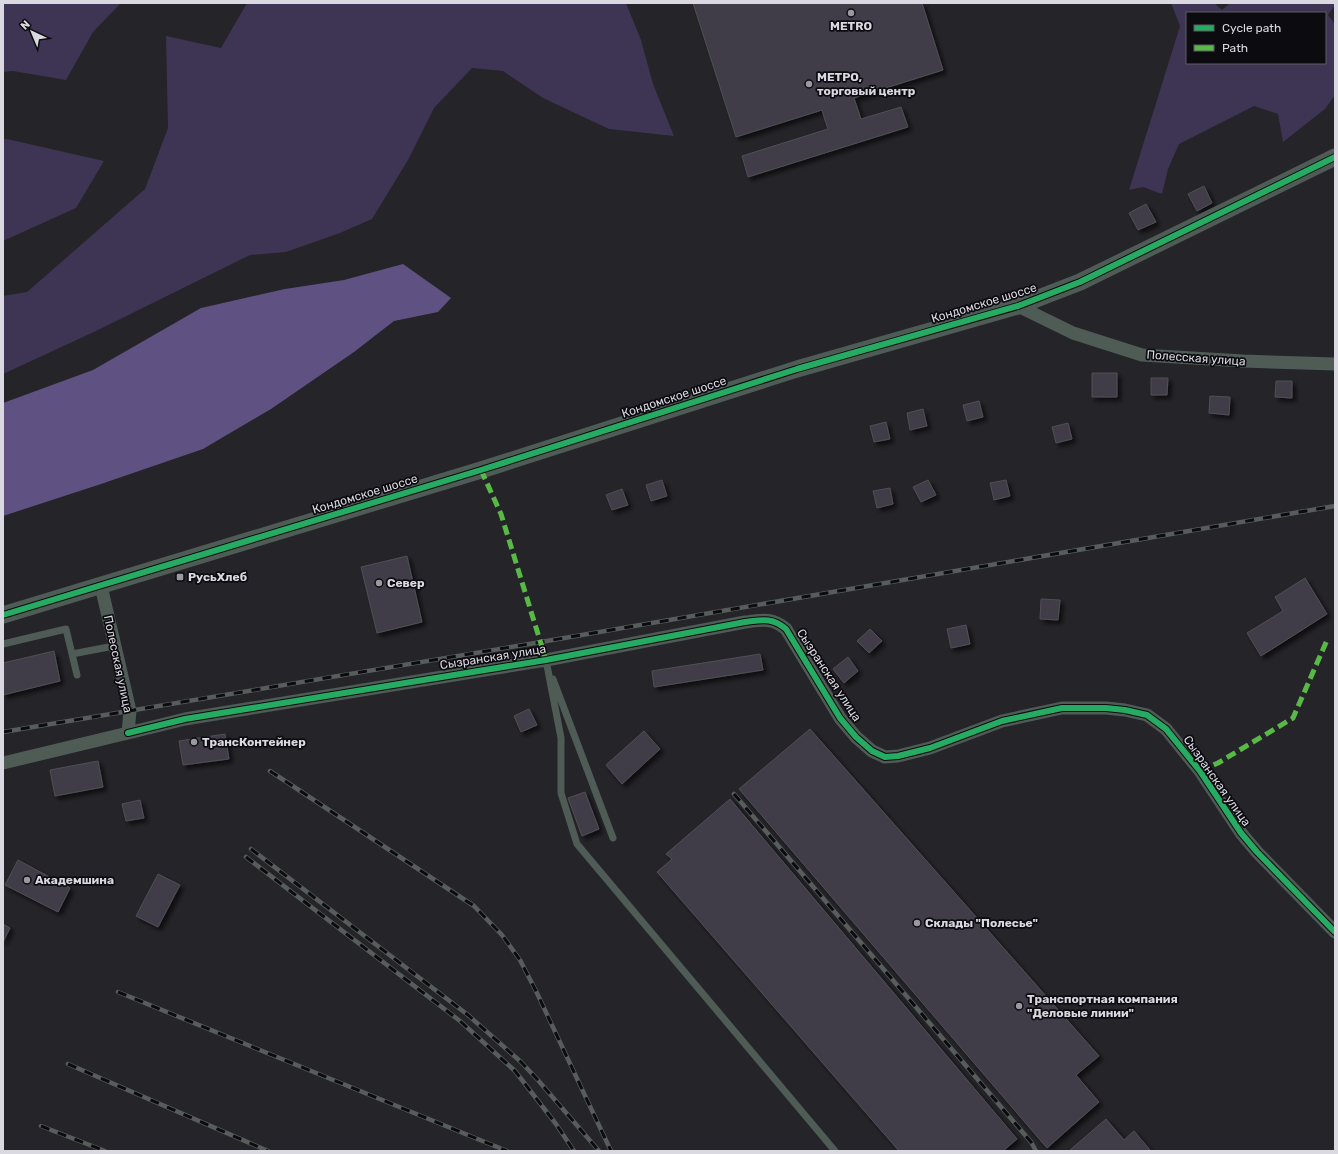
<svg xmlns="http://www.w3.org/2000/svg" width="1338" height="1154" font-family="Rubik,sans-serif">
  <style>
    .green { fill: #3d3553; fill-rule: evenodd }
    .water { fill: #5f5283 }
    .building { fill: #403d49; stroke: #504f54; filter: url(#shadow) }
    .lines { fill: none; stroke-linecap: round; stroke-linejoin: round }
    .service { stroke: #4f5b55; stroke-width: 7 }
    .minor { stroke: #4f5b55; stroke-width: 13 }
    .tertiary { stroke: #4f5b55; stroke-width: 17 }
    .rail-casing { stroke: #565d5b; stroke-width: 4.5 }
    .rail { stroke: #0c0b10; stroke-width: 3; stroke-dasharray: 9; stroke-linecap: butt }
    .quiet { stroke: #58b947; stroke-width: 5; stroke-dasharray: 10 5; stroke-linecap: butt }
    .cycleway-casing { stroke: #0c0b10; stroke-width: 8 }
    .cycleway { stroke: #26ab63; stroke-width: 6 }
    .poi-dot { fill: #9a99a0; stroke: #0c0b10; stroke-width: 1.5 }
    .labels { text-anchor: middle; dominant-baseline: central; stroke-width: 3.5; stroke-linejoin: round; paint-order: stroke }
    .poi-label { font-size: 12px; font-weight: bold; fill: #dad8e0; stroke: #0c0b10; text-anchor: start }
    .street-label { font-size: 12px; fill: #dad8e0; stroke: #0c0b10 }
  </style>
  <defs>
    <filter id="shadow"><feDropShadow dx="3.5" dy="3.5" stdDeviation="2" flood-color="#0009"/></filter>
  </defs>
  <rect width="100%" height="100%" fill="#242429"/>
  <!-- green -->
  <path class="green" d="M3,3H121L93,32L66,80L13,71L3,72Z
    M247,3H626L641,40L653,84L674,136L609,129L543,98L503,71L472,68L434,108L408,160L372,219L340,233L286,252L250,255L96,331L3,374V296L27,292L145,189L168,128L166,36L221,48Z
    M1171,3H1214L1222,10L1230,3H1335V5L1328,15L1335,24V95L1325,109L1283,142L1278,114L1254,106L1179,144L1168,169L1162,194L1143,187L1129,190L1180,26ZM1187,13H1325V63H1187Z
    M3,139H7L104,161L76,208L3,241Z"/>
  <!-- water -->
  <path class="water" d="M403,264L451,298L438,312L394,321L354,352L271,409L203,449L101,484L3,516V403L93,370L201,308L285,289L344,280Z"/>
  <!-- building -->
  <path class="building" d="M693,3H922L943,70L854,98L861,119L901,107L908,127L748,177L742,156L828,129L825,120L822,110L736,137Z
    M1204,186L1212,203L1197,211L1188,194Z
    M1146,204L1156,222L1138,230L1129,213Z
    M1092,373H1117V397H1092Z
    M1151,378H1168L1167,395H1151Z
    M1276,381H1292V398L1275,397Z
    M1210,396L1230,397L1229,415L1209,413Z
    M979,401L983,417L967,421L963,405Z
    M923,409L927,426L910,430L907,413Z
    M886,422L890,439L874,442L870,426Z
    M1068,423L1072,439L1056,443L1052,427Z
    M662,480L667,496L651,501L646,485Z
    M928,480L936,495L921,502L913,487Z
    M1006,480L1010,496L994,500L990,483Z
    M890,488L893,504L877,508L873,491Z
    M622,489L628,505L612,510L606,495Z
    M407,556L422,622L377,633L361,567Z
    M1305,578L1327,614L1261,656L1247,633L1283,611L1275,597Z
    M1041,599L1060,600L1058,620L1040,619Z
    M966,625L970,644L951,648L947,629Z
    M870,629L882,641L869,653L857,641Z
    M54,651L60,681L3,695V663Z
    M760,654L763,670L654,687L652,671Z
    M848,657L858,671L844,683L833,669Z
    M529,709L537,725L521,732L514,716Z
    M810,729L1099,1056L1076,1075L1099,1102L1047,1148L739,789Z
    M644,731L660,749L622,784L606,765Z
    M225,734L229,759L183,765L179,741Z
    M98,761L103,787L55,796L50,770Z
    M585,792L599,829L582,836L568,798Z
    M730,799L1017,1139L1003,1151H899L657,872L672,859L666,854Z
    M140,800L144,818L126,821L122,804Z
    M18,860L70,888L58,912L5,885Z
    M158,874L180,885L158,927L136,916Z
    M3,924L10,928L3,942Z
    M1106,1119L1124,1140L1134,1131L1151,1151H1071L1070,1150Z"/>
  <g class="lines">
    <!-- service -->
    <path class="service" d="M3,644L66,629L77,675
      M72,654L114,646
      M546,660L561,738V793L577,844L835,1151
      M553,679L613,838"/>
    <!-- minor -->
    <path class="minor" d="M1018,306L1073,333L1142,355L1243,361L1335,364
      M128,733L185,719L546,660L745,622C762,620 772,617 786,629L840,718L856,737L872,751L885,757L898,756L930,748L1002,721L1062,708H1106L1125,710L1147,715L1166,729L1200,771L1241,833L1257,852L1335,932
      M3,763L128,733L130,711L101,586"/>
    <!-- tertiary -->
    <path class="tertiary" d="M3,615L481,470L797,369L1018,306L1080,282L1335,157"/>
    <!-- rail casing -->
    <g class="rail-casing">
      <path id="rail" d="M3,732L541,642L1335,506
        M270,771L474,906L502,935L520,960L536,991L611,1151
        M734,794L1031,1142L1036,1151
        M251,849L468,1015L521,1062L537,1079L599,1151
        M246,857L460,1021L515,1071L556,1124L574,1151
        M118,992L507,1151
        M68,1064L268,1151
        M41,1126L105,1151"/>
    </g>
    <!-- rail -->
    <use href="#rail" class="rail"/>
    <!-- quiet -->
    <path class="quiet" d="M481,470L501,514L546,660
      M1200,771L1218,763L1293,718L1328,638"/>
    <!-- cycleway casing -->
    <g class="cycleway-casing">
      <path id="cycleway" d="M3,615L481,470L797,369L1018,306L1080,282L1335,157
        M128,733L185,719L546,660L745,622C762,620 772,617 786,629L840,718L856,737L872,751L885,757L898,756L930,748L1002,721L1062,708H1106L1125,710L1147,715L1166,729L1200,771L1241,833L1257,852L1335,932"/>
    </g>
    <!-- cycleway -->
    <use href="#cycleway" class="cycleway"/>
  </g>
  <!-- markers -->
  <g class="poi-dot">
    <circle cx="851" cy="13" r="4"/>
    <circle cx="809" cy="84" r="4"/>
    <rect x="176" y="573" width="8" height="8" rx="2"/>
    <circle cx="379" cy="583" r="4"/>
    <circle cx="194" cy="742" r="4"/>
    <circle cx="27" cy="880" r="4"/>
    <circle cx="917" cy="923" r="4"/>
    <circle cx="1019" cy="1006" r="4"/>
  </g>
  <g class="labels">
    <!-- poi labels -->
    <g class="poi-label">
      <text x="851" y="26" text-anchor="middle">METRO</text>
      <text x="817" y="77">МЕТРО,<tspan x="817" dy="14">торговый центр</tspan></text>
      <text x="188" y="577">РусьХлеб</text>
      <text x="387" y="583">Север</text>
      <text x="202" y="742">ТрансКонтейнер</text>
      <text x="35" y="880">Академшина</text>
      <text x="925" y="923">Склады "Полесье"</text>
      <text x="1027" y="999">Транспортная компания<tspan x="1027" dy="14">"Деловые линии"</tspan></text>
    </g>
    <!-- street labels -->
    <g class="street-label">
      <text transform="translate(984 303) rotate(-17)">Кондомское шоссе</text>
      <text transform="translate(1196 358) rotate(4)">Полесская улица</text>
      <text transform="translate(674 397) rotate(-18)">Кондомское шоссе</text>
      <text transform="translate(365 494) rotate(-17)">Кондомское шоссе</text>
      <text transform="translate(493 657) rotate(-9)">Сызранская улица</text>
      <text transform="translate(118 664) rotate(78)">Полесская улица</text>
      <text transform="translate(829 675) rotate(57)">Сызранская улица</text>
      <text transform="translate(1217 781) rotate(55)">Сызранская улица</text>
    </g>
  </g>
  <!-- border -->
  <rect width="1338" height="1154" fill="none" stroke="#dad8e0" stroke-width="8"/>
  <!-- legend -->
  <rect x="1186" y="12" width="140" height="52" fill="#0c0b10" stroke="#5e5d63"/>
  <rect x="1194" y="25" width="20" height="6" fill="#26ab63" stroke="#5e5d63"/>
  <text x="1222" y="32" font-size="12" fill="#dad8e0">Cycle path</text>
  <rect x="1194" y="45" width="20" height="6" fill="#58b947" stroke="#5e5d63"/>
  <text x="1222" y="52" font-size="12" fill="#dad8e0">Path</text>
  <!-- north arrow -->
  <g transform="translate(32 32) rotate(316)" stroke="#0c0b10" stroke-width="3" paint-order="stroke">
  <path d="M0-3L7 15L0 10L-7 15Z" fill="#dad8e0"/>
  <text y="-6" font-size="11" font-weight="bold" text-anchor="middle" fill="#dad8e0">N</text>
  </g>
</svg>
